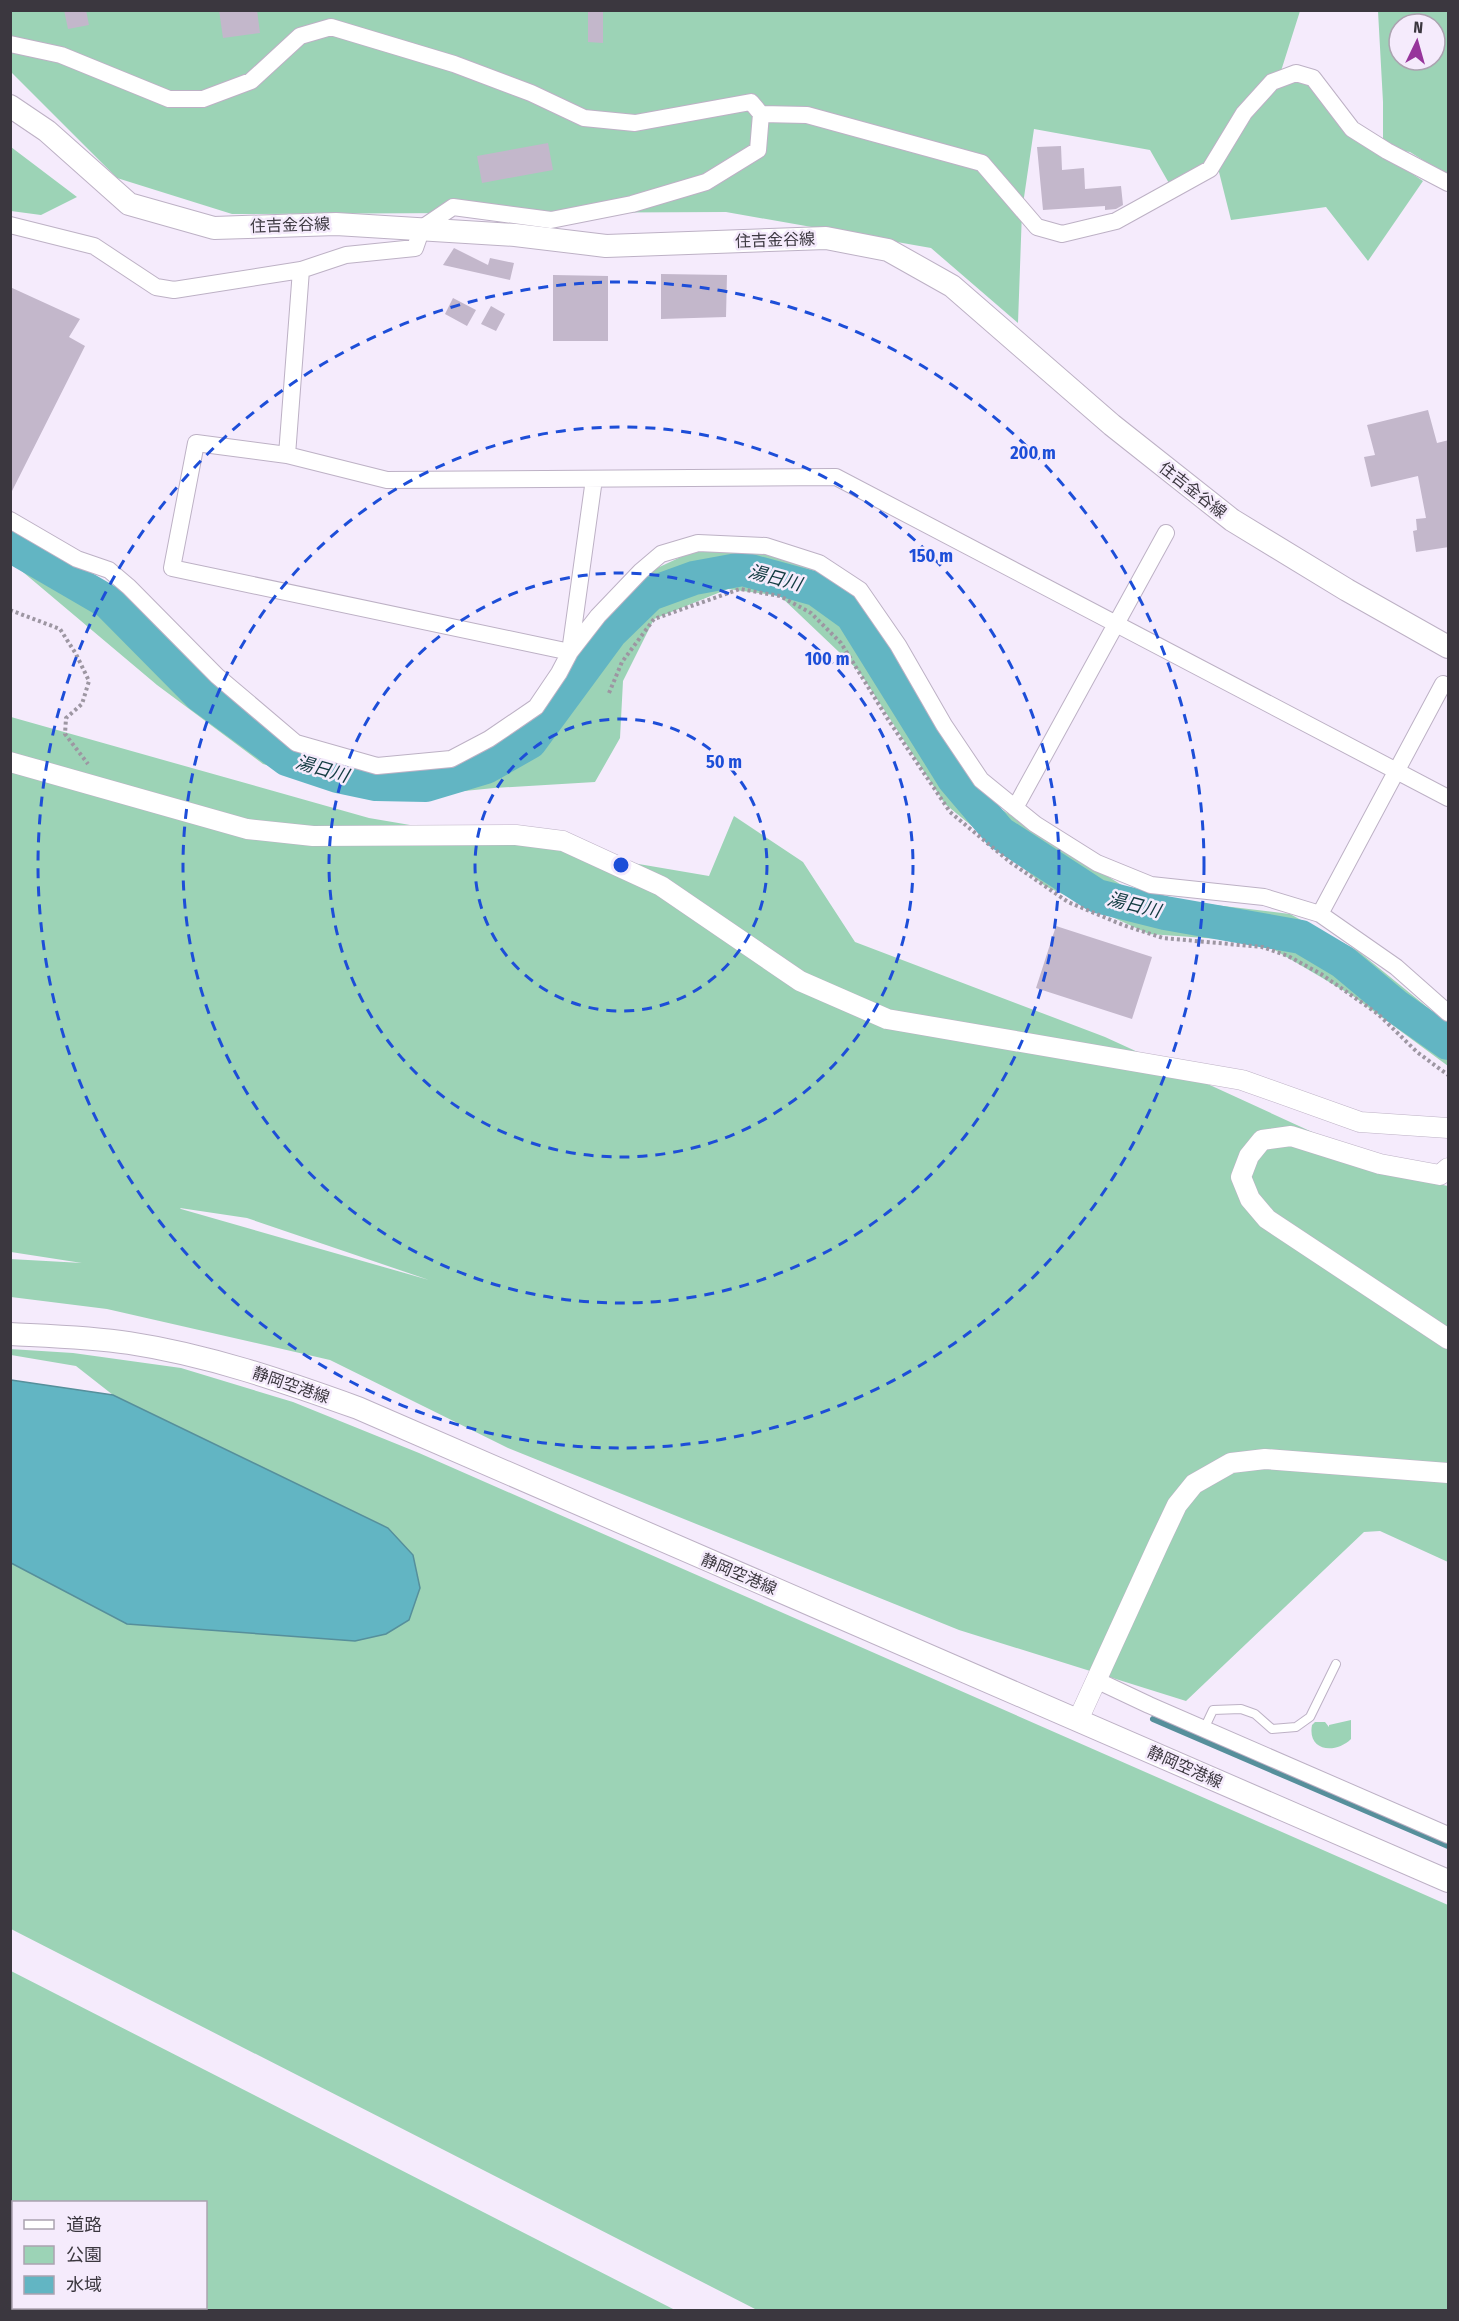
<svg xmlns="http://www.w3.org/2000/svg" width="1459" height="2321" font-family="'Fira Sans Condensed','Noto Sans JP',sans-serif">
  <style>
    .green { fill: #9cd3b6; fill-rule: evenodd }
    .water { fill: #62b5c3; stroke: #568f9b; stroke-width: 1.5 }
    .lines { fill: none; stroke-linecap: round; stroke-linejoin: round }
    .stream { stroke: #568f9b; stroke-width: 6 }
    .river { stroke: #62b5c3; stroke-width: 34 }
    .building { fill: #c3b7cb }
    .service-casing { stroke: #bdb1c5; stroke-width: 10 }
    .minor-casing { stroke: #bdb1c5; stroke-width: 18 }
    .tertiary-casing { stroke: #bdb1c5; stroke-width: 21 }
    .secondary-casing { stroke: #bdb1c5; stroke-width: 24 }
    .path { stroke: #9d96a2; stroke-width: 4; stroke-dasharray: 3 3; stroke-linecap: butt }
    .service { stroke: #fff; stroke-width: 8 }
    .minor { stroke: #fff; stroke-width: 16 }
    .tertiary { stroke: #fff; stroke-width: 20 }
    .secondary { stroke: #fff; stroke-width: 22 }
    .ring { fill: none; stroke: #1d4ed8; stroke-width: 3; stroke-dasharray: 10 8 }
    .labels { text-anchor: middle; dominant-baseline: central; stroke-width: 5; stroke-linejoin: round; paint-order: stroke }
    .street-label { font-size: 16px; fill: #3b373f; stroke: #f5ebfc }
    .water-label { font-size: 18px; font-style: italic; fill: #113a40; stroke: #f5ebfc }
    .centre { fill: #1d4ed8; stroke: #f5ebfc; stroke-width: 3 }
    .ring-label { font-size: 18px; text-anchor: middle; font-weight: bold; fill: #1d4ed8; stroke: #f5ebfc; stroke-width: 5; stroke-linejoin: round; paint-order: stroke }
  </style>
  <rect width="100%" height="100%" fill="#f5ebfc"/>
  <!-- green -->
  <path class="green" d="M10,11H1300L1281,71L1308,77L1383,154L1423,181L1368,261L1326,207L1231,220L1218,168L1170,185L1150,150L1034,129L1022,211L1018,323L931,248L726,212L232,214L117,178L11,72Z
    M1378,11H1448V176L1410,152L1383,148V102ZM1399,24H1435V60H1399Z
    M11,147L77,197L41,215L11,211Z
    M10,529L110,586L293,749L377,772L466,762L533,721L574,665L653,570L700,548L755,552L832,572L893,643L927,712L993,804L1139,896L1290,914L1358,951L1448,1024V1066L1353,996L1261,942L1149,934L1045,886L945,804L859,671L780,596L728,589L654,619L623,681L620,738L595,782L494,788L386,799L263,764L157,685L11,562Z
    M11,717L369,818L709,876L734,816L803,862L855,942L1105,1037L1417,1180L1448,1186V1562L1380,1531L1364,1532L1186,1701L959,1630L508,1448L330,1360L107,1309L11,1297L10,1259L82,1263L11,1252ZM180,1208L247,1218L429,1280L181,1209Z
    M10,1349L73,1353L181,1368L293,1402L419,1453L1448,1905V2310H757L11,1929V1563L127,1624L388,1528L113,1395L76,1366L11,1355Z
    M1351,1720V1739C1336,1754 1307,1752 1312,1725L1315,1722H1325L1329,1727V1725Z
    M10,1971H11L675,2310H11ZM14,2202H206V2308H14Z"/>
  <!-- water -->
  <path class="water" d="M11,1380L113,1395L388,1528L413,1555L420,1588L409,1620L386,1634L355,1641L127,1624L11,1563Z"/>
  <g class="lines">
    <!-- stream -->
    <path class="stream" d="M1153,1719L1448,1846"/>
    <!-- river -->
    <path class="river" d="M10,545L108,602L200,695L287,759L338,776L376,784L426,785L486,767L530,742L611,632L650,594L694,578L743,569L816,589L852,615L954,779L1000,833L1097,896L1165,913L1301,937L1343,962L1397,1007L1448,1043"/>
  </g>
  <!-- building -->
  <path class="building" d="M64,10H86L89,25L68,29Z
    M219,10H257L260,33L223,38Z
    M588,10H603V43L588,42Z
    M548,143L553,170L482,183L477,156Z
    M1061,146L1062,170L1084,168L1085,189L1121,186L1123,205L1116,209L1105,210V206L1043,210L1037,147Z
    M454,248L488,265L490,258L514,263L510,280L443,265Z
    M661,274L727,275L726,317L661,319Z
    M553,275L608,276V341H553Z
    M10,287L80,319L69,337L85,346L10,495Z
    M453,298L476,310L467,326L445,314Z
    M491,306L505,314L496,331L481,324Z
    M1428,410L1437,443L1449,440V547L1416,552L1413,531L1417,530L1416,519L1426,518L1418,476L1371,487L1364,457L1375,455L1367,425Z
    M1056,926L1152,957L1132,1019L1036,988Z"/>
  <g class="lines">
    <!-- service casing -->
    <g class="service-casing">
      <path id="service" d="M1204,1729L1213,1710L1241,1709L1255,1714L1272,1729L1296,1727L1310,1717L1336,1664"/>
    </g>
    <!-- minor casing -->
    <g class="minor-casing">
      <path id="minor" d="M10,44L61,55L169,99H203L251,81L300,36L331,27L454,64L531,93L584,118L635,123L751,102L761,114L758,150L706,182L632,204L551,220L453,207L422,228L415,248L346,255L301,270L174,290L156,287L94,246L10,225
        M761,114L807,115L982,163L1037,227L1062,234L1116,221L1210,169L1244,113L1272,82L1296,73L1313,78L1352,129L1387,151L1448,183
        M287,455L301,270
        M594,479L570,652L172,568L196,443L287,455L387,480L836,477L1448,798
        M10,520L77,559L109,570L129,587L217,676L296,743L377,766L451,759L489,739L536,707L559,673L570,652L598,616L641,571L661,554L698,543L766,546L819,563L860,590L898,645L944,725L981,780L1035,824L1097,863L1151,885L1264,897L1320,914L1396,967L1448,1013
        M1015,808L1166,533
        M1320,914L1443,684
        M1096,1680L1149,1705L1448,1835"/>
    </g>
    <!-- tertiary casing -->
    <g class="tertiary-casing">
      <path id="tertiary" d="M10,762L247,829L313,836L516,835L563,841L661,886L800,981L887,1019L1242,1080L1360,1122L1448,1128
        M1448,1168L1440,1175L1380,1164L1291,1136L1262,1140L1249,1156L1241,1177L1250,1199L1267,1219L1448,1339
        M1078,1720L1159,1543L1177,1505L1194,1484L1231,1463L1265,1459L1448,1473"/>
    </g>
    <!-- secondary casing -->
    <g class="secondary-casing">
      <path id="secondary" d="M10,106L47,131L129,204L214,228L336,224L515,235L606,246L826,238L888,250L952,286L1112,425L1232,520L1347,590L1448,647
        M10,1334C50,1336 90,1337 129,1343C208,1355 283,1381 358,1408L1448,1881"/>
    </g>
    <!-- path -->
    <path class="path" d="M10,610L60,629L76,654L89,681L82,704L66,718L65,734L88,764
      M609,693L622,662L654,619L740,589L780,596L811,613L841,643L889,721L950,812L1010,862L1068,902L1123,925L1163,938L1262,947L1288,956L1321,974L1378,1014L1417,1052L1448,1075"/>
    <!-- service -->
    <use href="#service" class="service"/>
    <!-- minor -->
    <use href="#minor" class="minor"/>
    <!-- tertiary -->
    <use href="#tertiary" class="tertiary"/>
    <!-- secondary -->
    <use href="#secondary" class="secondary"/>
  </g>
  <!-- distance rings -->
  <g class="ring">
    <circle cx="621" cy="865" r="146"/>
    <circle cx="621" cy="865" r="292"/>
    <circle cx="621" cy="865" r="438"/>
    <circle cx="621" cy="865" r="583"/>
  </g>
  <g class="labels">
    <!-- street labels -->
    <g class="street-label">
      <text transform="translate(290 225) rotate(-2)">住吉金谷線</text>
      <text transform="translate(775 240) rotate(-2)">住吉金谷線</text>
      <text transform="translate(1193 490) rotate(38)">住吉金谷線</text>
      <text transform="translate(291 1385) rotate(19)">静岡空港線</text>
      <text transform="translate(739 1574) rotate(23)">静岡空港線</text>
      <text transform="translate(1185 1767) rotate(24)">静岡空港線</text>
    </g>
    <!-- water labels -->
    <g class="water-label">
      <text transform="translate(775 578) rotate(15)">湯日川</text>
      <text transform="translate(322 769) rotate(16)">湯日川</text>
      <text transform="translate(1134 905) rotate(14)">湯日川</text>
    </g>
  </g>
  <circle cx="621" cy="865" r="9" class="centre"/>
  <g class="ring-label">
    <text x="1033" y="459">200 m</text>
    <text x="931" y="562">150 m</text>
    <text x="827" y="665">100 m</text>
    <text x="724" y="768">50 m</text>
  </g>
  <!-- border -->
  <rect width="1459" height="2321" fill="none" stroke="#3b373f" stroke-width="24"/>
  <!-- legend -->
  <rect x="12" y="2201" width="195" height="108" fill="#f5ebfc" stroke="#aba3b0" stroke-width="1.5"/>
  <rect x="24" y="2220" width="30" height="9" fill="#ffffff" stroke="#aba3b0" stroke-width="1.5"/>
  <text x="66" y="2231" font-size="18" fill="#3b373f">道路</text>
  <rect x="24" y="2246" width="30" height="18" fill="#9cd3b6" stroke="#aba3b0" stroke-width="1.5"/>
  <text x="66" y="2261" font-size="18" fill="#3b373f">公園</text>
  <rect x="24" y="2276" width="30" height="18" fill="#62b5c3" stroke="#aba3b0" stroke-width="1.5"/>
  <text x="66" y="2291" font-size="18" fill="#3b373f">水域</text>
  <!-- north arrow -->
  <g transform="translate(1417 42) rotate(5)"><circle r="28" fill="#f5ebfc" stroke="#aba3b0" stroke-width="1.5"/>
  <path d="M0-4.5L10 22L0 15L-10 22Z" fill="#97359b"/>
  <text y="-9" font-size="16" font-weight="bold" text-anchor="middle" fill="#3b373f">N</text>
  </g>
</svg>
